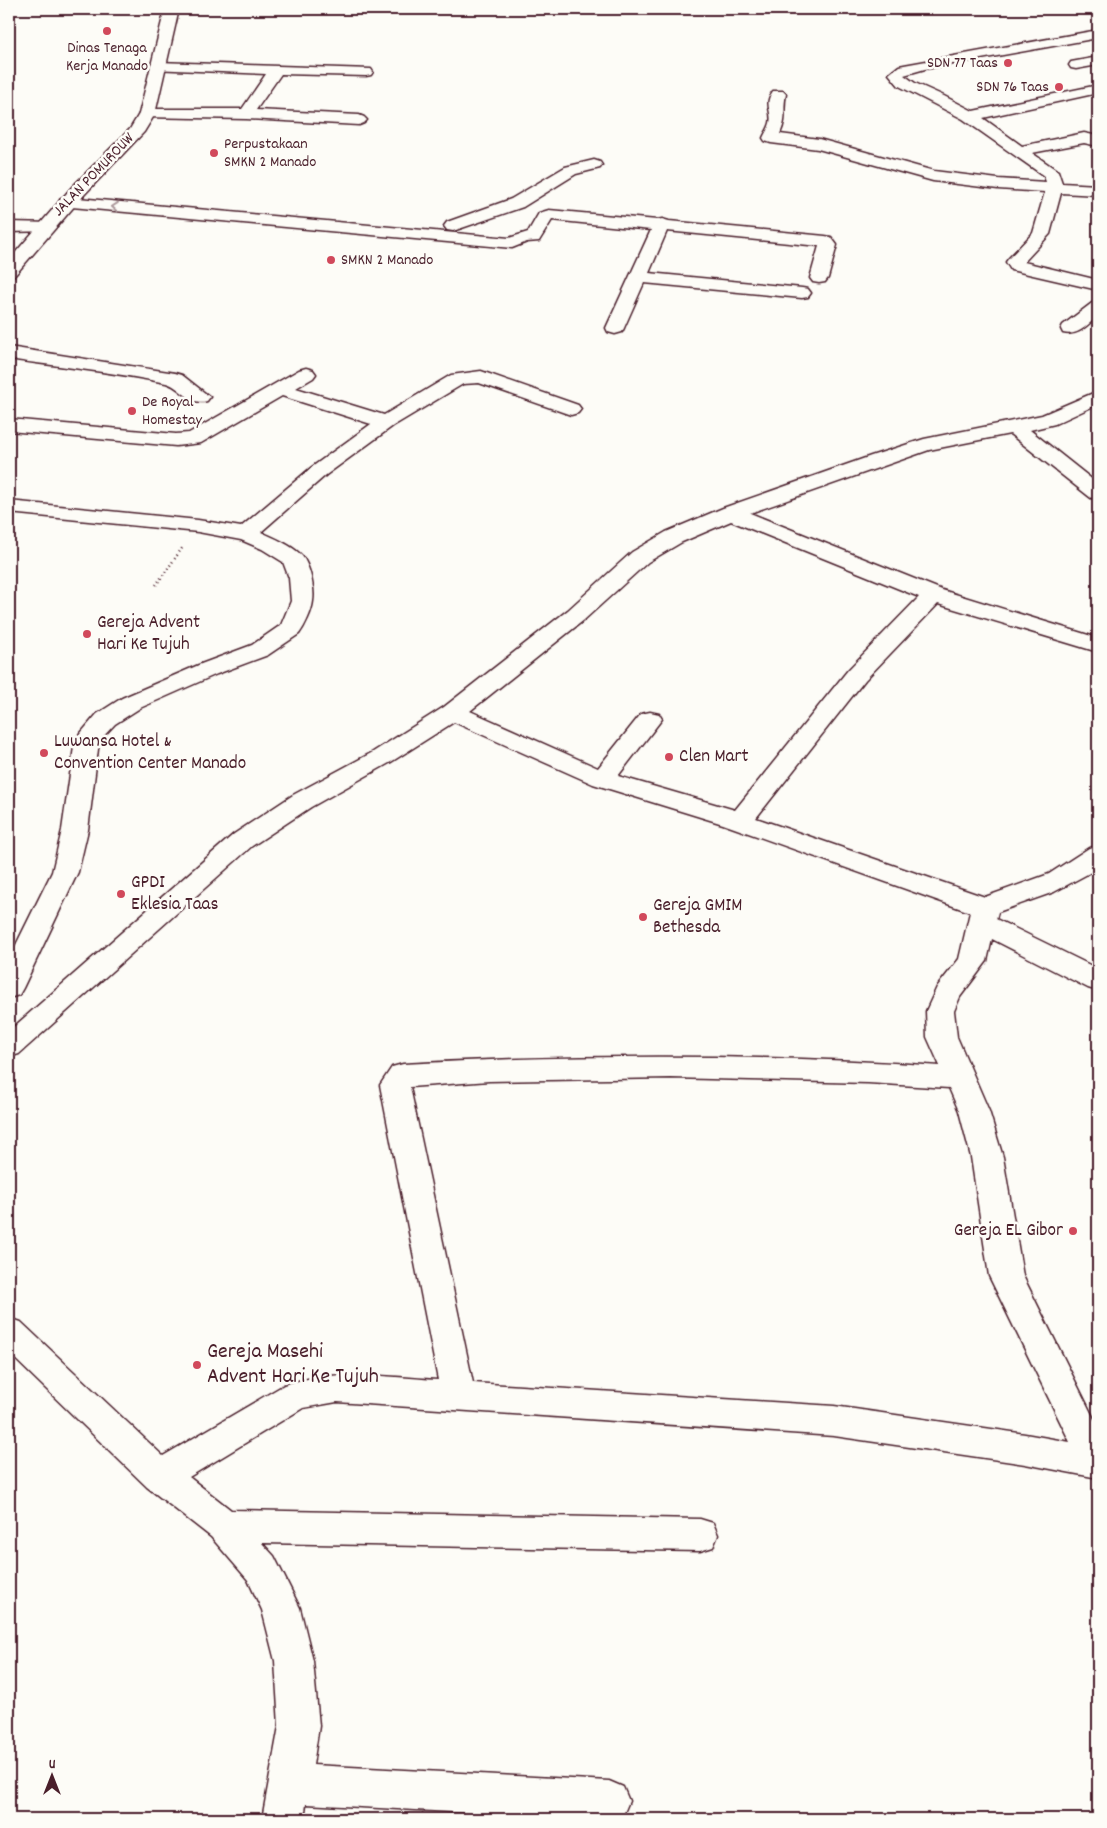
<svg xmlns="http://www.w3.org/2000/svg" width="1107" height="1828" font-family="Dekko,sans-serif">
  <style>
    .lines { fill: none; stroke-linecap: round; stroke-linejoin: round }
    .minor-casing { stroke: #4a1f2b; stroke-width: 3 }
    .major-casing { stroke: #4a1f2b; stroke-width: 3 }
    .path { stroke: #4a1f2b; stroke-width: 2.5; stroke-dasharray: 1 3; stroke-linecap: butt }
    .minor { fill: #fdfcf7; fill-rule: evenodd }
    .major { fill: #fdfcf7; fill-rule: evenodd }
    .oneway { stroke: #ac999b }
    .poi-dot { fill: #d1495b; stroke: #fdfcf7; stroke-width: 2 }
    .labels { text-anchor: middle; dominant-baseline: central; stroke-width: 5; stroke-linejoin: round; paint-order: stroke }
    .far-poi-label { font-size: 16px; fill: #4a1f2b; stroke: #fdfcf7; text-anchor: start }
    .far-street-label { font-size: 16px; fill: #4a1f2b; stroke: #fdfcf7 }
    .poi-label { font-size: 19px; fill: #4a1f2b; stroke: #fdfcf7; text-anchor: start }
    .near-poi-label { font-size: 22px; fill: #4a1f2b; stroke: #fdfcf7; text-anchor: start }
  </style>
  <rect width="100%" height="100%" fill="#fdfcf7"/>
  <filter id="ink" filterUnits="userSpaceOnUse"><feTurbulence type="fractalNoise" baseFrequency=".02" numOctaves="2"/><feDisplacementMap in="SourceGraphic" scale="10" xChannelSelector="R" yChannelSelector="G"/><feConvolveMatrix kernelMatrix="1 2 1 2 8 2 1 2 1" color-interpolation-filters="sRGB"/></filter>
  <g filter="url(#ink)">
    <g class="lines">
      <!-- minor casing -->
      <g class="minor-casing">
        <path id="minor" d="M1098,30V38L925,69L904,75L915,83L944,96L973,111L1098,85V93L983,118L1022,146L1084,133L1098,136V146L1084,143L1032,153L1058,171L1062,183L1098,185V195L1061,193L1050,234L1024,262L1098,280V290L1011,270L1006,262L1009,258L1033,233L1045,192L998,189L933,181L818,149L771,143L765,141L763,138C765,133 769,128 770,123C773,111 763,105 773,91H783L786,94C782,112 788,116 780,134L819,139L934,171L998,179L1046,182L1044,176L963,119L899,86L889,74L899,66L904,65Z
          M1098,57V65L1076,69L1071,68L1069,65L1071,62Z
          M157,62L371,69L373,72L371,75L366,76L281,74L256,110L359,115L364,117L367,120L364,123L359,125L246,119L142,117L139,114L142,111L147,109H242L266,74L152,69L150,66L152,63Z
          M594,160L600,162L602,165L600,168L576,174L523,207L453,231L447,230L444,226L447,222L511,199L565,167Z
          M67,197L509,238L528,232L539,213L549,210L657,220L662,219L669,221L825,236L831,237L837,245L828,278L825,282L819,283L813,282L810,278L819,246L667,231L649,273L802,288L808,289L811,293L808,297L802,298L644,283L624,328L622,332L615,334L608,332L606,328L651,230L552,220L539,241L527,242L512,248L61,206L59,202L61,198Z
          M9,222L52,223L55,227L52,231L9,232Z
          M1098,302V316C1088,324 1078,337 1063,333L1061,329L1063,325L1092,303Z
          M9,347L175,373L182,375L210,397L207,401C189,406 182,387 166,383C115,372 61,367 9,359Z
          M306,368L313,370L316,374L313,378L296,388L384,415L451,375L481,371L578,405L581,409L578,413L571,415L479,383L463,384L393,426L326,475L261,532C274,538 292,545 302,556C310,566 315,589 313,601C312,611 305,626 299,634L268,655L217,674L140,708L115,724L99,741L88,830L78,872L23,988L19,995L9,998V959L52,872L62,830L75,740L97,714L122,698L201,664L252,645L281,625L291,601L289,578L283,562L262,549L241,540L198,532L9,513V501L198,520L241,527L312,467L371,424L282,396L201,443L176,446L9,431V419L176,434L189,433L299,370Z
          M1098,391V404L1055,424L1030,430L1098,484V500L1091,498L1010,434L929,450L750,513L942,590L1098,638V652L938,604L865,680L756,818L985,897L1049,874L1089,848L1098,846V867L1095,870L1054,892L998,912L996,919L1098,969V991L1088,988L992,939L987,961L960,997L954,1011L957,1037L989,1111L1003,1157L1023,1276L1098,1427V1478L1025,1464L834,1436L337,1402L303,1408L189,1477L231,1510L700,1519L713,1523L718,1535L713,1547L700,1551L262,1543L274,1556L300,1608L313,1661L319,1726L313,1765L609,1781L623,1787L629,1801L623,1815L613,1819H578L306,1804L304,1819H262L279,1726L275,1661L262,1610L248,1580L211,1537L147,1487L9,1353V1318L21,1322L163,1456L284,1385C334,1368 387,1377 438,1380L380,1085L392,1067L403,1064C582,1054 761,1054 940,1066L927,1037L926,1011L937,987L959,959L970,912L723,824L593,784L454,722L391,762L311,807L252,846L19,1054L9,1057V1031L234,834L293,795L373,752L444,707L568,610L632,552L666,532L723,508L871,456L924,439L1042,415ZM731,521L919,597L848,670L735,810L618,776L662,719L659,714L650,712L641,714L598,768L470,711L584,620L648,562L682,542ZM671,1078L868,1083L949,1088L959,1111L971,1157L989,1276L1070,1442L1025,1434L834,1406L473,1383L410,1087L489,1081Z"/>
      </g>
      <!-- major casing -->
      <g class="major-casing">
        <path id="major" d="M165,9H179L155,114L144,132L84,195L15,275L9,276V260L72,187L130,129L139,114Z"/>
      </g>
      <!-- path -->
      <path class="path" d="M156,585L183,547"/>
      <!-- minor -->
      <use href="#minor" class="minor"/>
      <!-- major -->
      <use href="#major" class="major"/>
    </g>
    <!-- one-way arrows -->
    <defs><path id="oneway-chevron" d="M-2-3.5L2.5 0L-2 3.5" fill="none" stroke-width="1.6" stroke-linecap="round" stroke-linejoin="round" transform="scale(1.25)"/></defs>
    <use class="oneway" href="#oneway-chevron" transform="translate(115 207) rotate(-175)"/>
  </g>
  <!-- markers -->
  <g class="poi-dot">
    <circle cx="107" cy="31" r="5"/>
    <circle cx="1008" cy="63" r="5"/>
    <circle cx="1059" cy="87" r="5"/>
    <circle cx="214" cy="153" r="5"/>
    <circle cx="331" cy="260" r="5"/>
    <circle cx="132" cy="411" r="5"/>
    <circle cx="87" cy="634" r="5"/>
    <circle cx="44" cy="753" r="5"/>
    <circle cx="669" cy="757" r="5"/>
    <circle cx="121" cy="894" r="5"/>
    <circle cx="643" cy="917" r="5"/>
    <circle cx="1073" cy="1231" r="5"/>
    <circle cx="197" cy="1365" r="5"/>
  </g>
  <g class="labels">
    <!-- far-poi labels -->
    <g class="far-poi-label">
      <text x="107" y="48" text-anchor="middle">Dinas Tenaga<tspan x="107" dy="18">Kerja Manado</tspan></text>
      <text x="998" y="63" text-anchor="end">SDN 77 Taas</text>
      <text x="1049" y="87" text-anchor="end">SDN 76 Taas</text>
      <text x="224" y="144">Perpustakaan<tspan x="224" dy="18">SMKN 2 Manado</tspan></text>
      <text x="341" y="260">SMKN 2 Manado</text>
      <text x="142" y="402">De Royal<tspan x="142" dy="18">Homestay</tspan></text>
    </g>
    <!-- far-street labels -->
    <g class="far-street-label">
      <text transform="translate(94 175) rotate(-46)">JALAN POMUROUW</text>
    </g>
    <!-- poi labels -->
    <g class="poi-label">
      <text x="97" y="623">Gereja Advent<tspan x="97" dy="22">Hari Ke Tujuh</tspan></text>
      <text x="54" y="742">Luwansa Hotel &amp;<tspan x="54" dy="22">Convention Center Manado</tspan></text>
      <text x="679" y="757">Clen Mart</text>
      <text x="131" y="883">GPDI<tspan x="131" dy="22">Eklesia Taas</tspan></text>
      <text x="653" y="906">Gereja GMIM<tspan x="653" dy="22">Bethesda</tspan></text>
      <text x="1063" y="1231" text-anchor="end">Gereja EL Gibor</text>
    </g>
    <!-- near-poi labels -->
    <g class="near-poi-label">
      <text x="207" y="1352">Gereja Masehi<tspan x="207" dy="25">Advent Hari Ke Tujuh</tspan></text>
    </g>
  </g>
  <!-- margin -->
  <rect width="1107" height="1828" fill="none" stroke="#fdfcf7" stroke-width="30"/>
  <rect x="15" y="15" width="1077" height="1798" fill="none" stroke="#4a1f2b" stroke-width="2" filter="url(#ink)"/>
  <!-- north arrow -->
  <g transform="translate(52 1776)" stroke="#fdfcf7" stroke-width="4" paint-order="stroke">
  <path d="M0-4L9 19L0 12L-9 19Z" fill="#4a1f2b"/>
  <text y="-8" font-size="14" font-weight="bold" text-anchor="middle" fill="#4a1f2b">U</text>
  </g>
</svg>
